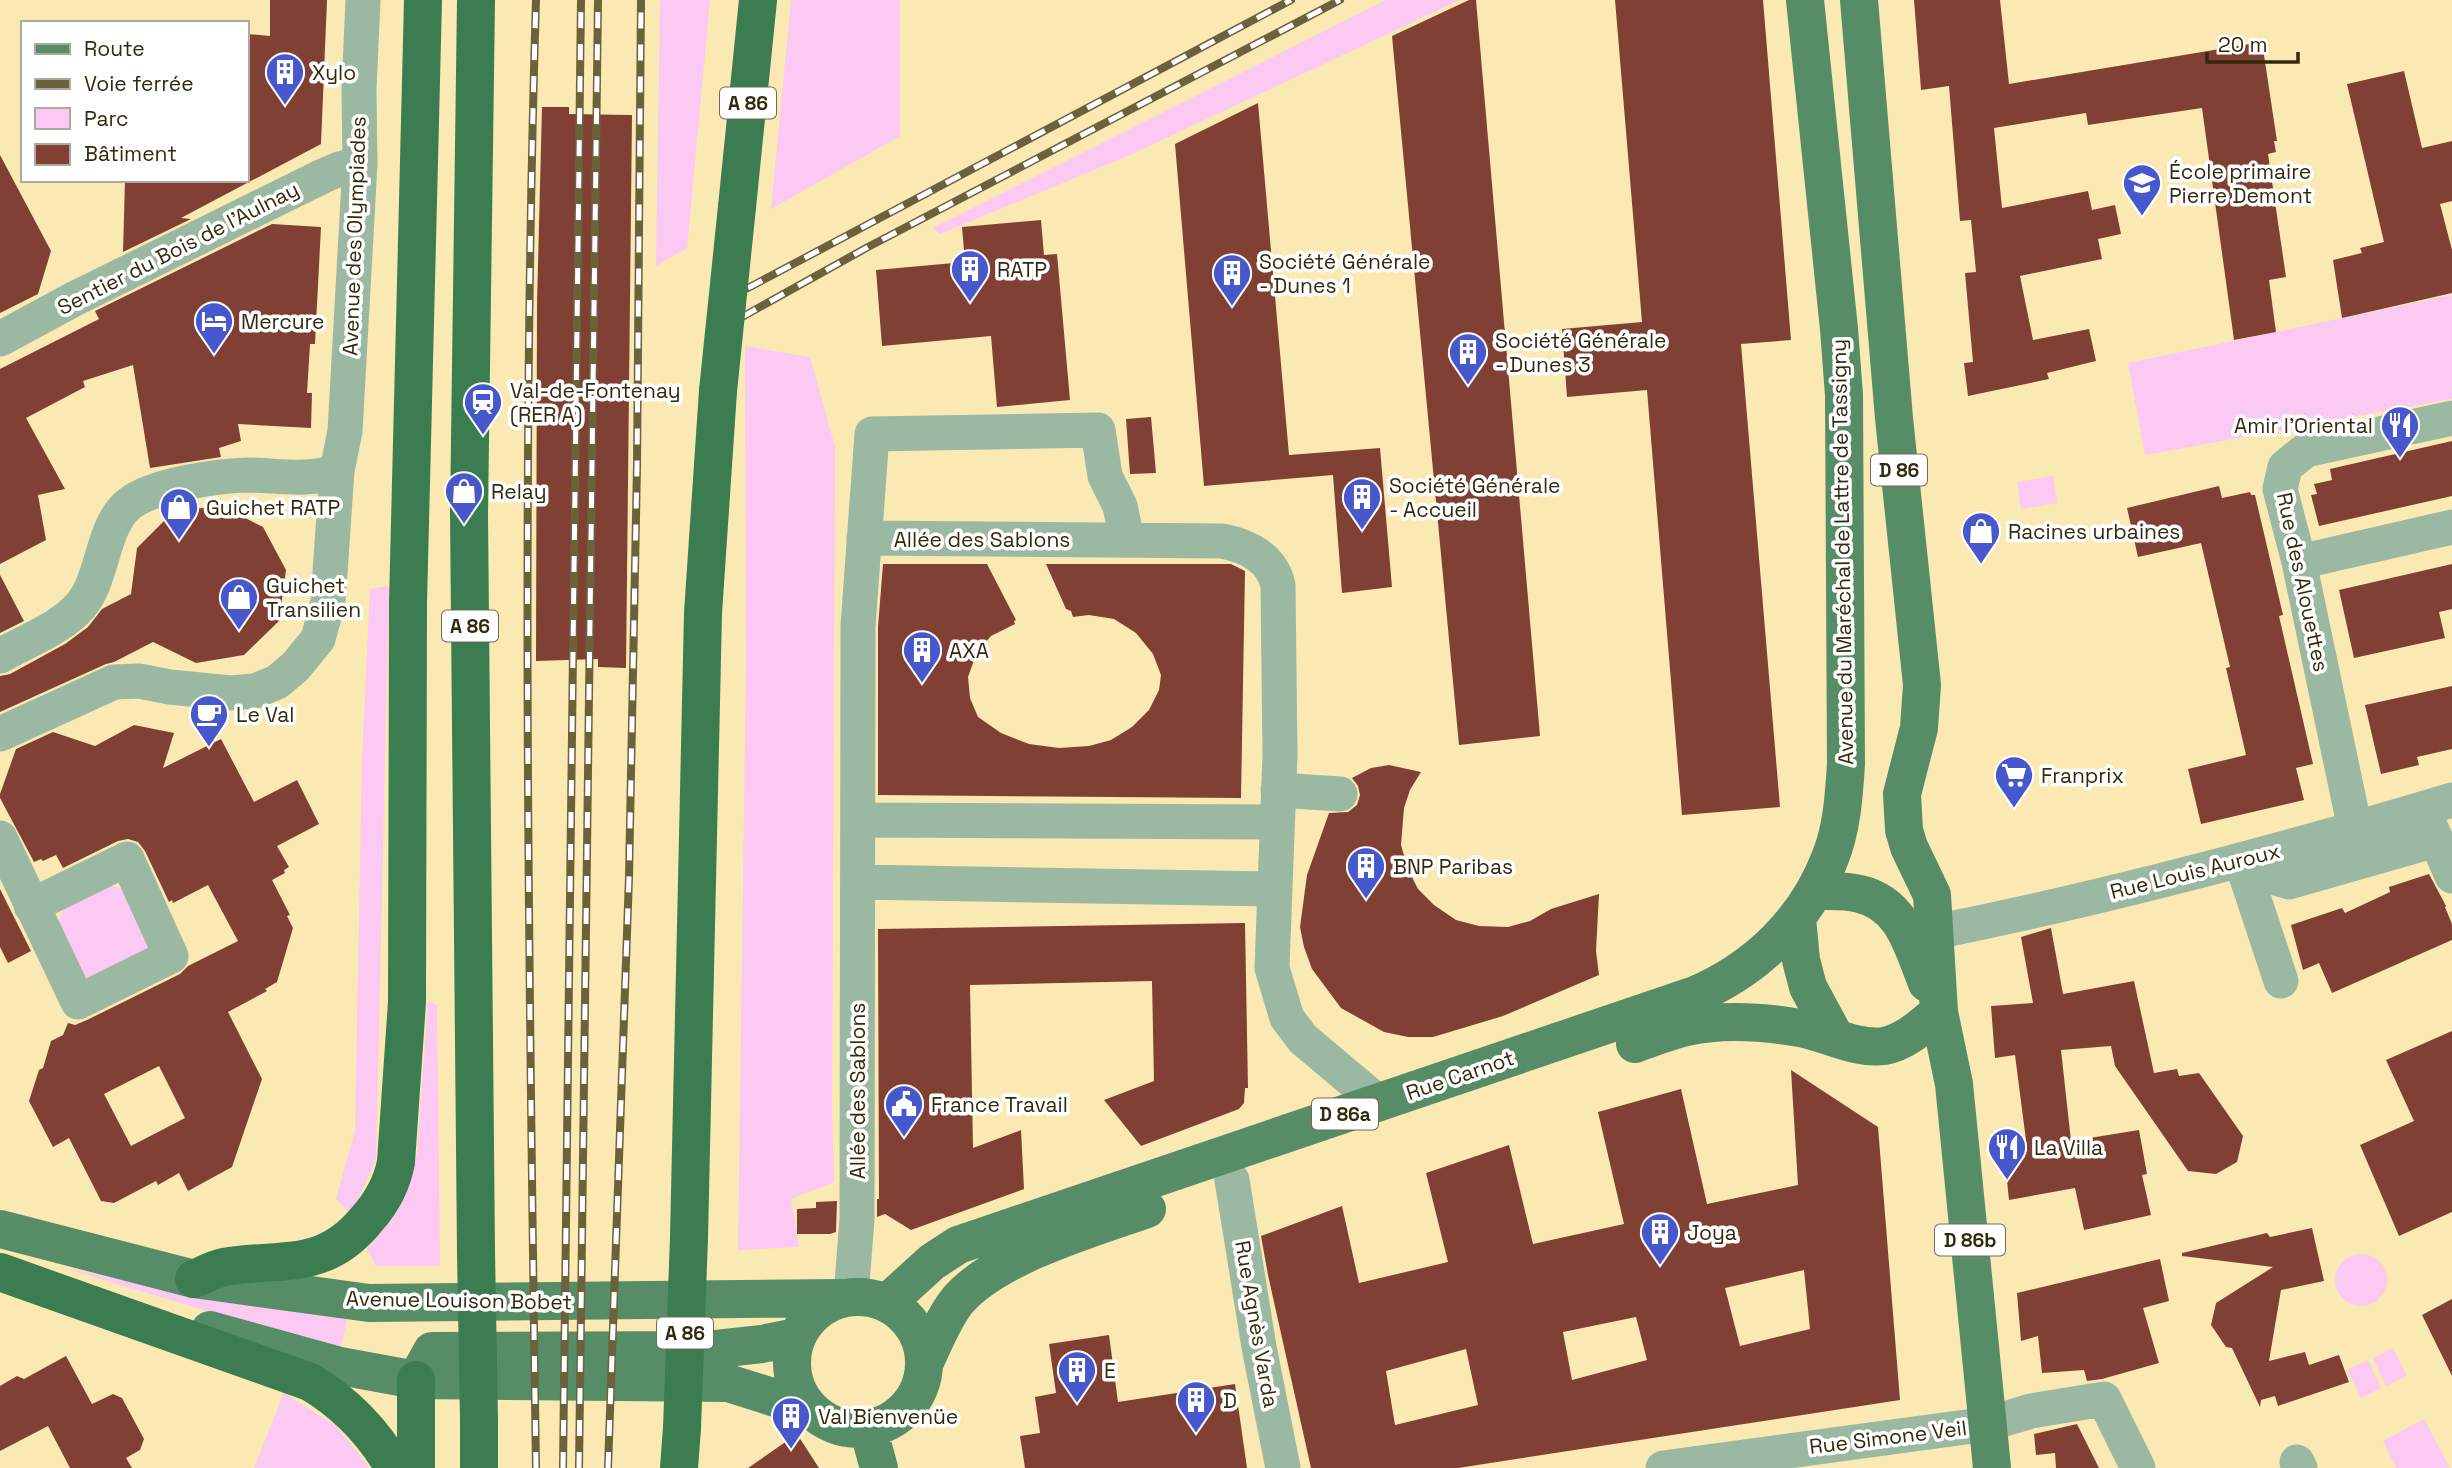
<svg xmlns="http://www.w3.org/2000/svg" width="2452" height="1468" font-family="'Space Grotesk',sans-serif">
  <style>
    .green { fill: #fbc9f2 }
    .building { fill: #804134; fill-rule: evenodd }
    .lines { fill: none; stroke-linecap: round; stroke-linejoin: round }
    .minor { stroke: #9bb8a2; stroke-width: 35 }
    .major { stroke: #568d66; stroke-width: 38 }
    .highway { stroke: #3b7d50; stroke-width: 38 }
    .rail-casing { stroke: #6c613d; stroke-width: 8 }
    .rail { stroke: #fff; stroke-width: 5; stroke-dasharray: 16; stroke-linecap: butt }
    .highway-bridge { stroke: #3b7d50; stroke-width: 38 }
    .labels { text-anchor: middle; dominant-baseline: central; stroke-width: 7; stroke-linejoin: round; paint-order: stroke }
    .shield { fill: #fff; stroke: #706a56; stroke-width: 2 }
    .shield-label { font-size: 19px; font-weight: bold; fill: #332a0e }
    .poi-label { font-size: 21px; fill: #332a0e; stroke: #fff; text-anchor: start }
    .street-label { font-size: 21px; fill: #332a0e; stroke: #fff }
  </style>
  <rect width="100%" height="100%" fill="#fbe9b3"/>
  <!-- green -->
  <path class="green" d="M660,0H710L687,248L656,266Z
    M791,0H900V136L771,209Z
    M1386,0H1460L1130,155L940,234L933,228Z
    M2452,295V399L2145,455L2128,363Z
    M745,346L810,357L835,447L832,1112L834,1182L791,1199L799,1247L738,1250L746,663Z
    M2053,476L2057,503L2021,509L2017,482Z
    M389,586L376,1160L360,1195L349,1213L336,1199L355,1131L362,758L370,589Z
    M106,884L133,892L154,934L146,961L104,982L78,975L55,934L64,906Z
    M428,1001L437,1005L440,1266H376L367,1249C389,1218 409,1191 417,1153Z
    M2335 1280a26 26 0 1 1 52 0a26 26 0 1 1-52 0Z
    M57,1266L179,1292L348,1315L340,1351Z
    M2393,1348L2407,1376L2386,1386L2373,1358Z
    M2368,1360L2381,1388L2361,1398L2347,1370Z
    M284,1393L336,1426L370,1468H254Z
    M2424,1419L2450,1468H2396L2383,1441Z"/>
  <!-- building -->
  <path class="building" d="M270,0H327L321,144L181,218L191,219L123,252L125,180H247V34L270,36Z
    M1469,0H1476L1540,736L1459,745L1392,36Z
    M1615,0H1763L1791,340L1741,344L1780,807L1682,815L1647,390L1567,397L1562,329L1642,322Z
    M1914,0H2000L2009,84L2262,42L2277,141H2274L2276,152L2268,154L2286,277L2269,280L2276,332L2234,340L2202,108L2088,125L2086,113L1994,128L2002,208L2088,191L2092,210L2115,205L2121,234L2098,239L2102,259L2020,276L2033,340L2089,329L2096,361L2047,373L2049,379L1968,396L1964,363L1973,362L1965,273L1976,272L1971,220L1960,221L1949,86L1921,90Z
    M2404,71L2422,148L2452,141V201L2440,204L2452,250V293L2342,318L2333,260L2362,253L2360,248L2384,242L2347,84Z
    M1258,103L1289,455L1380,448L1392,587L1342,593L1333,475L1204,486L1175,144Z
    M542,107H569V114L632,115L626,668L598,667V659L536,661L537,304Z
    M0,155L51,251L38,294L0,313Z
    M1041,220L1044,255L1057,254L1070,400L997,407L991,336L882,346L876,270L965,262L962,227Z
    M272,224L321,227L315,344H310L307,393H312L311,428L238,424L241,441L219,448L221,457L150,468L133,365L83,381L85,387L26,418L65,489L38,495L46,540L0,564V369L99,319L95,311Z
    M1151,417L1156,473L1130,474L1126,419Z
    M2452,441V496L2319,526L2311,495L2317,494L2314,484L2332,480L2330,469Z
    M2219,486L2222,498L2250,492L2251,495H2255L2283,615L2279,616L2313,764L2296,768L2304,800L2201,824L2188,769L2246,755L2226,668L2230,667L2201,543L2138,557L2127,508Z
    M220,505L263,527L286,570L279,621L244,655L196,663L153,642L114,662L106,664L0,712V676L10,674L65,644L88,627L102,609L131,594L137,548L172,513Z
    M883,564H987L1016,620L1014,621L1015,624L991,636L977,652L968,677L970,698L978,717L1001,733L1029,744L1059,748L1089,746L1111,740L1132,727L1149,710L1159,690L1161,675L1153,654L1136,633L1114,619L1089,615L1073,617L1071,611L1066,609L1046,564H1231L1245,571L1241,798L878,795V627Z
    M2452,564V609L2439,612L2445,638L2354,658L2339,590Z
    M0,575L24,621L0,633Z
    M2452,686V749L2417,757L2419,765L2381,774L2365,705Z
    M134,725L174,733L163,768L221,739L254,802L297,780L319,824L277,846L289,867L284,870L285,873L272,880L290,915L287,916L293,928L277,982L265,989L267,991L228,1012L262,1079L232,1167L188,1191L179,1173L158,1185L156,1181L114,1203L101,1201L69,1138L53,1147L29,1101L39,1070L43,1068L51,1041L63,1035L68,1023L75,1025L87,1020L180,974L188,966L238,941L208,885L173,903L172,900L169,902L145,851L138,842L128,839L118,841L63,868L56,855L43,861L41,859L34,862L0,798V794L16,749L53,732L95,746ZM159,1066L185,1118L131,1146L104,1094Z
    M1389,765L1421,772L1410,790L1404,808L1401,845L1408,869L1418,889L1434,905L1456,920L1479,926L1508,927L1530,921L1551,909L1599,894L1596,951L1599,975L1503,1016L1433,1037H1408L1384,1032L1341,1008L1312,969L1304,947L1300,927L1307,875L1329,813L1348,812L1357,805L1360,795L1358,786L1352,778L1371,768Z
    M2429,874L2446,906L2445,907L2452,924V940L2332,993L2319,963L2303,970L2291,925L2342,908L2345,913L2390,892L2389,887Z
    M0,889L31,951L8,963L0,947Z
    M1245,923L1248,1088H1245L1244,1103L1239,1109L1141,1146L1104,1100L1154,1081L1152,981L970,985L973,1148L1021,1130L1024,1189L911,1230L885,1214L877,1217V1199H879L878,929Z
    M2051,928L2063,994L2134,981L2154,1073L2177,1069L2179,1076L2199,1073L2243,1136L2237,1162L2216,1174L2188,1171L2115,1066L2111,1046L2061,1050L2071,1141L2139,1130L2147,1174L2142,1175L2151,1215L2084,1230L2075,1188L2009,1200L2004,1152L2027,1148L2015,1055L1995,1058L1991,1006L2033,1003L2021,937Z
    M2452,1031V1212L2399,1236L2360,1145L2414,1121L2386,1060Z
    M1791,1070L1878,1127L1900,1400L1458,1468H1311L1268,1275L1261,1236L1342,1206L1359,1283L1448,1262L1426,1173L1509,1145L1533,1244L1624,1224L1598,1112L1681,1089L1707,1204L1798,1185ZM1804,1270L1810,1329L1740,1346L1725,1288ZM1636,1317L1647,1360L1572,1380L1563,1332ZM1466,1349L1478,1405L1395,1425L1386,1371Z
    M837,1201L836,1232L830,1234H797V1209L816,1208V1202Z
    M2312,1228L2324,1281L2281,1290L2269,1361L2305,1352L2309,1365L2339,1355L2349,1382L2278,1406L2275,1396L2261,1400L2260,1407L2232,1348L2226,1347L2211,1325L2216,1303L2273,1267L2182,1256V1253L2267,1233L2270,1237Z
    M2160,1259L2169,1301L2143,1308L2159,1363L2102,1379L2087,1381L2084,1370L2042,1373L2038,1336L2021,1341L2017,1293Z
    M2452,1299V1376L2422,1315Z
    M1109,1335L1118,1402L1235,1384L1247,1468H1025L1020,1436L1040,1433L1035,1397L1056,1393L1049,1344Z
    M66,1356L92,1404L113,1394L122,1398L144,1439L140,1450L126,1458L132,1468H70L48,1426L0,1451V1386L17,1376L24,1379Z
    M2077,1424L2099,1468H2056L2055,1453L2036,1455L2034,1434Z
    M797,1434L819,1468H748Z"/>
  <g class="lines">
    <!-- minor -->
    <path class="minor" d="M0,339L74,299L323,176L339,169L360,164
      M864,538L1222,541C1248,546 1272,558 1278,585L1280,755L1272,968L1287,1018L1303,1039L1379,1103
      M2299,562L2452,527
      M0,656C26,641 62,628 81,605C103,580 102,525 129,504C153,485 216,476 247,475C278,475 307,482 337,471
      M0,734L114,682L139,681L170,687L230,693L255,691L277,682L295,667L318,639L328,602L337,471L345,431L360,164L359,89L363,0
      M1278,790L1340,794
      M858,820L1277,822
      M2428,821L2452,876
      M2355,829L2299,562L2280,489L2285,467L2306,450L2452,418
      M0,838L78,1002L171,956L127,859L31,906
      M2260,855L2265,875L2289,882L2436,840
      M2241,860L2281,981
      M858,882L1275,889
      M1935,932C2109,897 2282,851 2452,800
      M1232,1180L1259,1347L1283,1468
      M851,1296L857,1219L858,626L872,434L1098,430L1105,476L1120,506L1127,539
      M2297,1462L2300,1468
      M1663,1468L1988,1424L2031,1411L2104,1399L2138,1468"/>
    <!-- major -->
    <path class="major" d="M1859,0L1894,418L1922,685L1919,728L1902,794L1904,830L1909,847L1932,895L1939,1012L1954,1084L1992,1468
      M1815,891C1830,891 1846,890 1860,894C1903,904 1912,946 1927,983
      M1797,918L1801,960L1808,987L1835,1037
      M1635,1044C1652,1038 1669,1031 1687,1027C1722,1019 1765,1022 1800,1028C1827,1033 1857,1050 1884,1046C1906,1042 1923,1025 1939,1012
      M0,1229L194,1279L369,1303L842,1298
      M792 1363a66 66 0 1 1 132 0a66 66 0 1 1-132 0Z
      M887,1303L932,1262L958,1245L1695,995C1756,969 1806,921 1830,858C1842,829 1844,795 1846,764L1844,395L1839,329L1805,0
      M210,1330L340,1366L416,1380L728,1383L810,1409
      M925,1362C935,1341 944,1317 958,1300C996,1256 1092,1228 1147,1209
      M416,1380L432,1351L707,1350L762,1344L796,1337
      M868,1428L879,1468"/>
    <!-- highway -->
    <path class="highway" d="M737,207L758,0
      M689,1238L703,613L718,391
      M476,1252L469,514L476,0
      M0,1272L310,1382C345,1403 374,1433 394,1468
      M194,1279C203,1275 214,1269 224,1267C283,1257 324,1272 367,1219C382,1202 392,1184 396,1162L407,1002L408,603L423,0
      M416,1468V1380
      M479,1468V1420
      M679,1468L682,1428"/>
    <!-- rail casing -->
    <g class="rail-casing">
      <path id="rail" d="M748,288L1291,0
        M742,317L868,247L1340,0
        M536,1468C529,979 521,489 536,0
        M563,1468L581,0
        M579,1468L598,0
        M608,1468L629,877L637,466L641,0"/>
    </g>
    <!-- rail -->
    <use href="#rail" class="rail"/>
    <!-- highway-bridge -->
    <path class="highway-bridge" d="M718,391L737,207
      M476,1252L479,1420
      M682,1428L689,1238"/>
  </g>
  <!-- icons -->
  <defs>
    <g id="building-pin" transform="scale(2.0125)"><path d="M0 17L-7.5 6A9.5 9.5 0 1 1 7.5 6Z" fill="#4758cc" stroke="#fff"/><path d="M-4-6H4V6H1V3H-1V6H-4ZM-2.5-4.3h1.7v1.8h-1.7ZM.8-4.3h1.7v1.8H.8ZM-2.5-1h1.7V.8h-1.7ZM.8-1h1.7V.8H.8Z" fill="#fff"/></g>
    <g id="school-pin" transform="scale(2.0125)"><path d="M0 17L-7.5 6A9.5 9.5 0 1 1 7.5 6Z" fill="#4758cc" stroke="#fff"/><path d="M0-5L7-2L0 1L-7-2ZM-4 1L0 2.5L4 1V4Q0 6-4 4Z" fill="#fff"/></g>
    <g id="hotel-pin" transform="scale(2.0125)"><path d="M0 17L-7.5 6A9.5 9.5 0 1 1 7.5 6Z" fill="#4758cc" stroke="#fff"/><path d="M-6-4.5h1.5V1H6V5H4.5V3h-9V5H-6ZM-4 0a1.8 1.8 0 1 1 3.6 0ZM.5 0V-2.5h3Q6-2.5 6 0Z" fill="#fff"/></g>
    <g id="station-pin" transform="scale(2.0125)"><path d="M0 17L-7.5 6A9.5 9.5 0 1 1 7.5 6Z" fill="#4758cc" stroke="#fff"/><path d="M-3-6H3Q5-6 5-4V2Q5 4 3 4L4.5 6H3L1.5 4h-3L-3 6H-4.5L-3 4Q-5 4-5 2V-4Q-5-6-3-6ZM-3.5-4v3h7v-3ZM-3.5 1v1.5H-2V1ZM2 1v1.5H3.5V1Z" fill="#fff"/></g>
    <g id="restaurant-pin" transform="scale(2.0125)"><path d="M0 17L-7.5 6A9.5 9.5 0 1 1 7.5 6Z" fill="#4758cc" stroke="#fff"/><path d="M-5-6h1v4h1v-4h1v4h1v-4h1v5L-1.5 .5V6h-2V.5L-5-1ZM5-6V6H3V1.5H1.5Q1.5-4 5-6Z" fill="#fff"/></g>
    <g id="shop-pin" transform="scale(2.0125)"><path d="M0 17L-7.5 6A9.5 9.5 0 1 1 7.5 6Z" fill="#4758cc" stroke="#fff"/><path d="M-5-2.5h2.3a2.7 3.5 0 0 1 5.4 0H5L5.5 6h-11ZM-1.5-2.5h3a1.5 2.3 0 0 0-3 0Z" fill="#fff"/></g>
    <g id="cafe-pin" transform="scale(2.0125)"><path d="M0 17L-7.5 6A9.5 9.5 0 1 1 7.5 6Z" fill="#4758cc" stroke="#fff"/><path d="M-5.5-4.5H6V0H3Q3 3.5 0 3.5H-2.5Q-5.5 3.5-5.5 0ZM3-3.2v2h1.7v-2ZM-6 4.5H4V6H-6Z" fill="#fff"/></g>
    <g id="supermarket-pin" transform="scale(2.0125)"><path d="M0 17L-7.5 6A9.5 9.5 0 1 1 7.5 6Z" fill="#4758cc" stroke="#fff"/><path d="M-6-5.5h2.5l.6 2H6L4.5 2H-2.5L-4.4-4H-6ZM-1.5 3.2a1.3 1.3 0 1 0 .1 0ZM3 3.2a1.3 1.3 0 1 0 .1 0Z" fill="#fff"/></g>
    <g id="civic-pin" transform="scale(2.0125)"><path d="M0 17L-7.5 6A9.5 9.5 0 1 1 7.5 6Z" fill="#4758cc" stroke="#fff"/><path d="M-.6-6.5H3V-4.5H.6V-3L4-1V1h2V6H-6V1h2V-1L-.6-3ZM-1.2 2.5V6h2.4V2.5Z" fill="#fff"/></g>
  </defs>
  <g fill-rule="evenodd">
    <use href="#building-pin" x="285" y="72"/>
    <use href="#school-pin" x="2142" y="183"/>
    <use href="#building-pin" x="970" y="269"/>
    <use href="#building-pin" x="1232" y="273"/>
    <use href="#hotel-pin" x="214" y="321"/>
    <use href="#building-pin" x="1468" y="352"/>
    <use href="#station-pin" x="483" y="402"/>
    <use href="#restaurant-pin" x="2400" y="425"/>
    <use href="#shop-pin" x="464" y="491"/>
    <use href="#building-pin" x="1362" y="497"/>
    <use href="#shop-pin" x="179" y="507"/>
    <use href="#shop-pin" x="1981" y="531"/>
    <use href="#shop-pin" x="239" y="597"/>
    <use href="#building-pin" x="922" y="650"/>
    <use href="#cafe-pin" x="209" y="714"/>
    <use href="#supermarket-pin" x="2014" y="775"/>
    <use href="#building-pin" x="1366" y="866"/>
    <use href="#civic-pin" x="904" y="1104"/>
    <use href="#restaurant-pin" x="2007" y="1147"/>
    <use href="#building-pin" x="1660" y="1232"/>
    <use href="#building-pin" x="1077" y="1370"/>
    <use href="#building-pin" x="1196" y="1400"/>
    <use href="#building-pin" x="791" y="1416"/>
  </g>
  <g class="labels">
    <!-- shield labels -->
    <g class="shield">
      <rect x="720" y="87.5" width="56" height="31" rx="5"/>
      <rect x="1871" y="454.5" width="56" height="31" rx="5"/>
      <rect x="442" y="610.5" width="56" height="31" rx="5"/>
      <rect x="1312" y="1098.5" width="66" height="31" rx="5"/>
      <rect x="1935" y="1224.5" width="70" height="31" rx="5"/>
      <rect x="657" y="1317.5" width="56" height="31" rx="5"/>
    </g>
    <g class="shield-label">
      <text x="748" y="103">A 86</text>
      <text x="1899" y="470">D 86</text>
      <text x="470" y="626">A 86</text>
      <text x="1345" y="1114">D 86a</text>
      <text x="1970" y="1240">D 86b</text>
      <text x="685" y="1333">A 86</text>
    </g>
    <!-- poi labels -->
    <g class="poi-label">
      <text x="312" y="72">Xylo</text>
      <text x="2169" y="171">École primaire<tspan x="2169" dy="24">Pierre Demont</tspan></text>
      <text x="1259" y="261">Société Générale<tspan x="1259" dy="24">- Dunes 1</tspan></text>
      <text x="997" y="269">RATP</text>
      <text x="241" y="321">Mercure</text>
      <text x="1495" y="340">Société Générale<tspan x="1495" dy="24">- Dunes 3</tspan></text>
      <text x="510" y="390">Val-de-Fontenay<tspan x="510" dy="24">(RER A)</tspan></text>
      <text x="2373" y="425" text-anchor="end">Amir l'Oriental</text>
      <text x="1389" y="485">Société Générale<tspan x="1389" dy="24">- Accueil</tspan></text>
      <text x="491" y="491">Relay</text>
      <text x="206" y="507">Guichet RATP</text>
      <text x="2008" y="531">Racines urbaines</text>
      <text x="266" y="585">Guichet<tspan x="266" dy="24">Transilien</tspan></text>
      <text x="949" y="650">AXA</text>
      <text x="236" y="714">Le Val</text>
      <text x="2041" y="775">Franprix</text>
      <text x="1393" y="866">BNP Paribas</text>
      <text x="931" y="1104">France Travail</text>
      <text x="2034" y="1147">La Villa</text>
      <text x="1687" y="1232">Joya</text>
      <text x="1104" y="1370">E</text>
      <text x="1223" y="1400">D</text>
      <text x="818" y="1416">Val Bienvenüe</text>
    </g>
    <!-- street labels -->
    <g class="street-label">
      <text transform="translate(354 236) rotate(-88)">Avenue des Olympiades</text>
      <text transform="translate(178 248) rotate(-27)">Sentier du Bois de l'Aulnay</text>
      <text x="982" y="539">Allée des Sablons</text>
      <text transform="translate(1842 552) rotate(-91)">Avenue du Maréchal de Lattre de Tassigny</text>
      <text transform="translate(2303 582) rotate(78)">Rue des Alouettes</text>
      <text transform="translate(2195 871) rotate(-14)">Rue Louis Auroux</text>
      <text transform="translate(1460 1075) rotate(-19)">Rue Carnot</text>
      <text transform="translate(857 1091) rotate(-90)">Allée des Sablons</text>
      <text transform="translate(459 1300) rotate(1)">Avenue Louison Bobet</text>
      <text transform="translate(1257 1324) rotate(80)">Rue Agnès Varda</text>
      <text transform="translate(1888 1437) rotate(-7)">Rue Simone Veil</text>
    </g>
  </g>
  <!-- legend -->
  <rect x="21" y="21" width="228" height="161" fill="#ffffff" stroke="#adaa9f" stroke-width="2"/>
  <rect x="35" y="44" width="35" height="10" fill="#568d66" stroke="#adaa9f" stroke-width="2"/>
  <text x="84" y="56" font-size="21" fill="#332a0e">Route</text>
  <rect x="35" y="79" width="35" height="10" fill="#6c613d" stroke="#adaa9f" stroke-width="2"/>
  <text x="84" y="91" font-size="21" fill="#332a0e">Voie ferrée</text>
  <rect x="35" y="108" width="35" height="21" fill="#fbc9f2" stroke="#adaa9f" stroke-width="2"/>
  <text x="84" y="126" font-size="21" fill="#332a0e">Parc</text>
  <rect x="35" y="144" width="35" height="21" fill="#804134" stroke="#adaa9f" stroke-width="2"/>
  <text x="84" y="161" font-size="21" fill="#332a0e">Bâtiment</text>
  <!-- scale -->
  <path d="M2207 52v10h91v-10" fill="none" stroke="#332a0e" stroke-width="3.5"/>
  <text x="2218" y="52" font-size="21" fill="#332a0e" stroke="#ffffff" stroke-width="5" paint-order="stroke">20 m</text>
</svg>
